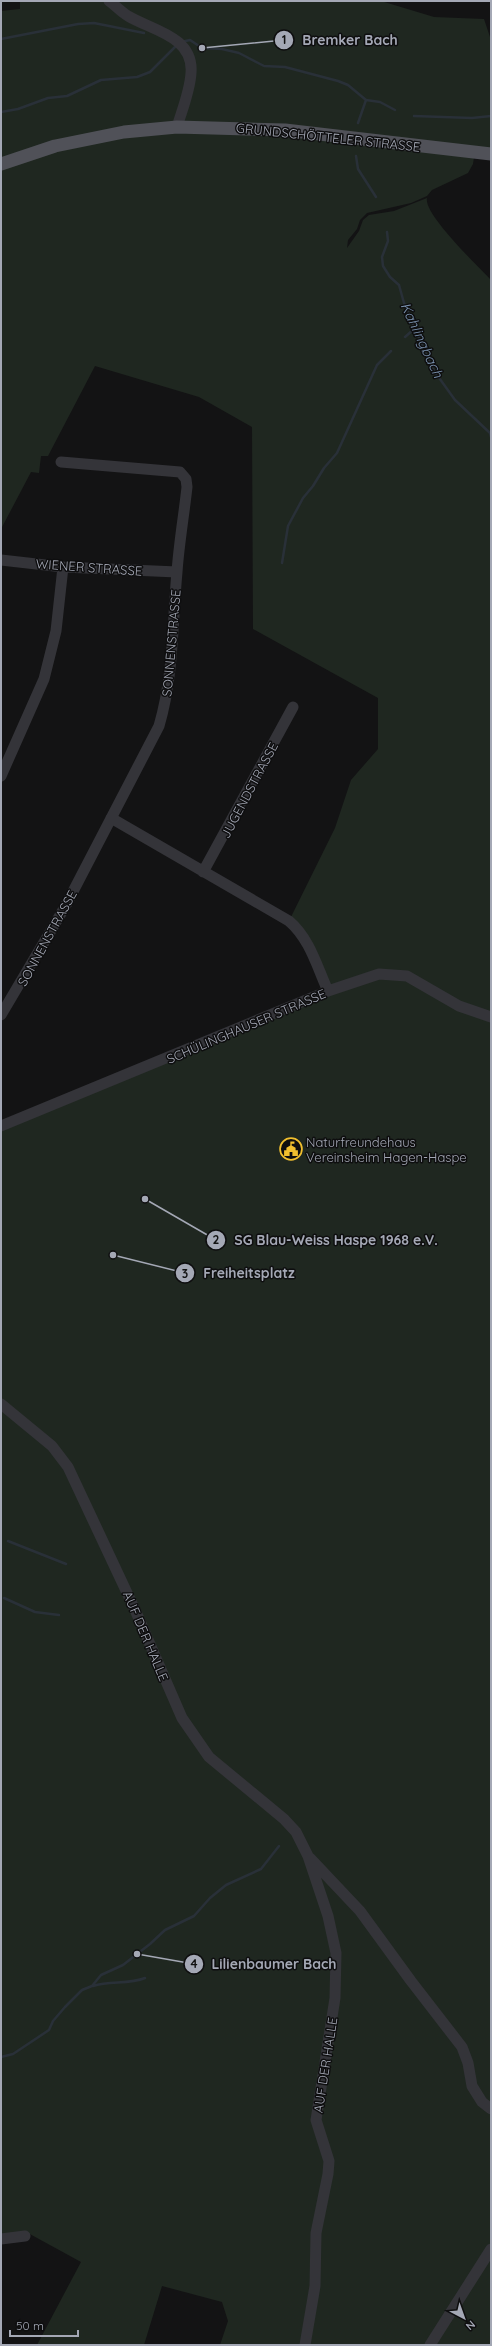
<svg xmlns="http://www.w3.org/2000/svg" width="492" height="2346" font-family="Quicksand,sans-serif">
  <style>
    .green { fill: #1f2720 }
    .lines { fill: none; stroke-linecap: round; stroke-linejoin: round }
    .stream { stroke: #293038; stroke-width: 2.5 }
    .minor { stroke: #343439; stroke-width: 11 }
    .major { stroke: #505158; stroke-width: 13 }
    .labels { text-anchor: middle; dominant-baseline: central; stroke-width: 3; stroke-linejoin: round; paint-order: stroke }
    .street-label { font-size: 13px; fill: #a4a8b5; stroke: #0e0e0f }
    .poi-label { font-size: 13px; fill: #a4a8b5; stroke: #0e0e0f; text-anchor: start }
    .water-label { font-size: 14px; font-style: italic; fill: #7b93b0; stroke: #0e0e0f }
    .leader { fill: none; stroke: #a4a8b5; stroke-width: 1.5 }
    .callout-dot { fill: #a4a8b5; stroke: #0e0e0f; stroke-width: 1.5 }
    .mark-label { font-size: 12px; text-anchor: middle; font-weight: bold; fill: #111 }
    .callout-label { font-size: 14px; text-anchor: middle; font-weight: bold; fill: #a4a8b5; stroke: #0e0e0f; stroke-width: 3; stroke-linejoin: round; paint-order: stroke }
  </style>
  <rect width="100%" height="100%" fill="#131314"/>
  <!-- green -->
  <path class="green" d="M20,1H381L434,17L484,19L491,40V154L284,135L474,157L473,164L468,173L432,190L427,196L411,203L367,213L360,220L357,229L348,240L347,248L359,231L363,220L369,215L394,211L427,198C423,214 479,267 491,280V2245L427,2345H220L228,2321L222,2302L162,2286L144,2345H37L81,2262L28,2233L1,2237V1130L328,991L289,921L335,828L351,780L378,749V698L253,629L252,427L199,397L95,366L48,456H41L39,473L31,472L1,529V11L20,9Z
    M491,2253V2345H433Z"/>
  <g class="lines">
    <!-- stream -->
    <path class="stream" d="M1,39L78,24L94,23L144,33
      M181,42L190,40L202,48L222,49L239,53L264,66L285,67L338,81L348,85L366,100L380,102L395,110
      M1,112L18,109L48,98L67,96L101,80L137,77L150,72L177,45
      M414,116L472,118L491,116
      M358,123L366,100
      M356,156L358,169L376,197
      M387,232L388,241L382,257L383,266L390,277L399,285L404,303L432,368L455,400L490,433L491,437
      M405,337L414,329
      M282,563L288,526L303,498L313,486L324,468L337,453L377,365L391,351
      M8,1541L66,1564
      M4,1598L35,1612L59,1615
      M93,1986C110,1980 128,1985 145,1978
      M1,2057L13,2054L49,2030L53,2021L65,2007L82,1990L92,1986L101,1975L123,1965L150,1944L165,1930L194,1916L210,1898L226,1885L261,1869L279,1846"/>
    <!-- minor -->
    <path class="minor" d="M109,1C115,5 121,12 128,16C151,30 194,36 191,73C190,91 182,110 177,127
      M1,560L63,567L177,572
      M1,776L44,679L56,631L63,567
      M111,818L289,921C310,939 317,967 328,991
      M203,872L293,707
      M1,1015L66,905L159,726C174,675 172,625 177,572C179,543 184,515 187,487L186,479L180,472L61,462
      M1,1126L328,991L379,974L407,976L459,1006L491,1017
      M1,1404L52,1446L68,1467L136,1612L182,1718L209,1757L284,1819L296,1832L308,1856L328,1916L336,1953L335,1998L316,2120L329,2161L328,2174L316,2233L315,2286L305,2345
      M310,1858L360,1911L411,1981L462,2047L468,2063L472,2086L482,2102L491,2109
      M1,2239L25,2236
      M430,2345L491,2249"/>
    <!-- major -->
    <path class="major" d="M1,164L55,146L124,132L177,127L285,130L491,154"/>
  </g>
  <!-- icons -->
  <defs>
    <g id="civic-ring" transform="scale(1.15)"><circle r="9.5" fill="#0e0e0f" stroke="#f1bf2e" stroke-width="1.5"/><path d="M-.6-6.5H3V-4.5H.6V-3L4-1V1h2V6H-6V1h2V-1L-.6-3ZM-1.2 2.5V6h2.4V2.5Z" fill="#f1bf2e"/></g>
  </defs>
  <g fill-rule="evenodd">
    <use href="#civic-ring" x="291" y="1149"/>
  </g>
  <g class="labels">
    <!-- street labels -->
    <g class="street-label">
      <text transform="translate(328 137) rotate(6)">GRUNDSCHÖTTELER STRASSE</text>
      <text transform="translate(89 567) rotate(4)">WIENER STRASSE</text>
      <text transform="translate(171 643) rotate(-85)">SONNENSTRASSE</text>
      <text transform="translate(249 790) rotate(-62)">JUGENDSTRASSE</text>
      <text transform="translate(47 938) rotate(-61)">SONNENSTRASSE</text>
      <text transform="translate(246 1026) rotate(-23)">SCHÜLINGHAUSER STRASSE</text>
      <text transform="translate(146 1636) rotate(67)">AUF DER HALLE</text>
      <text transform="translate(325 2065) rotate(-81)">AUF DER HALLE</text>
    </g>
    <!-- poi labels -->
    <g class="poi-label">
      <text x="306" y="1142">Naturfreundehaus<tspan x="306" dy="15">Vereinsheim Hagen-Haspe</tspan></text>
    </g>
    <!-- water labels -->
    <g class="water-label">
      <text transform="translate(422 340) rotate(65)">Kahlingbach</text>
    </g>
  </g>
  <!-- callouts -->
  <path class="leader" d="M202 48L284 40M145 1199L216 1240M113 1255L185 1273M137 1954L194 1964"/>
  <g class="callout-dot">
    <circle cx="202" cy="48" r="4"/>
    <circle cx="145" cy="1199" r="4"/>
    <circle cx="113" cy="1255" r="4"/>
    <circle cx="137" cy="1954" r="4"/>
    <circle cx="284" cy="40" r="10"/>
    <circle cx="216" cy="1240" r="10"/>
    <circle cx="185" cy="1273" r="10"/>
    <circle cx="194" cy="1964" r="10"/>
  </g>
  <g class="mark-label">
    <text x="284" y="44">1</text>
    <text x="216" y="1244">2</text>
    <text x="185" y="1278">3</text>
    <text x="194" y="1968">4</text>
  </g>
  <g class="callout-label">
    <text x="350" y="45">Bremker Bach</text>
    <text x="336" y="1245">SG Blau-Weiss Haspe 1968 e.V.</text>
    <text x="249" y="1278">Freiheitsplatz</text>
    <text x="274" y="1969">Lilienbaumer Bach</text>
  </g>
  <!-- border -->
  <rect width="492" height="2346" fill="none" stroke="#a4a8b5" stroke-width="4"/>
  <!-- north arrow -->
  <g transform="translate(464 2318) rotate(139)" stroke="#0e0e0f" stroke-width="3" paint-order="stroke">
  <path d="M0-3L7 15L0 10L-7 15Z" fill="#a4a8b5"/>
  <text y="-6" font-size="11" font-weight="bold" text-anchor="middle" fill="#a4a8b5">N</text>
  </g>
  <!-- scale -->
  <path d="M10 2330v6h68v-6" fill="none" stroke="#a4a8b5" stroke-width="2"/>
  <text x="16" y="2330" font-size="12" fill="#a4a8b5" stroke="#0e0e0f" stroke-width="3" paint-order="stroke">50 m</text>
</svg>
